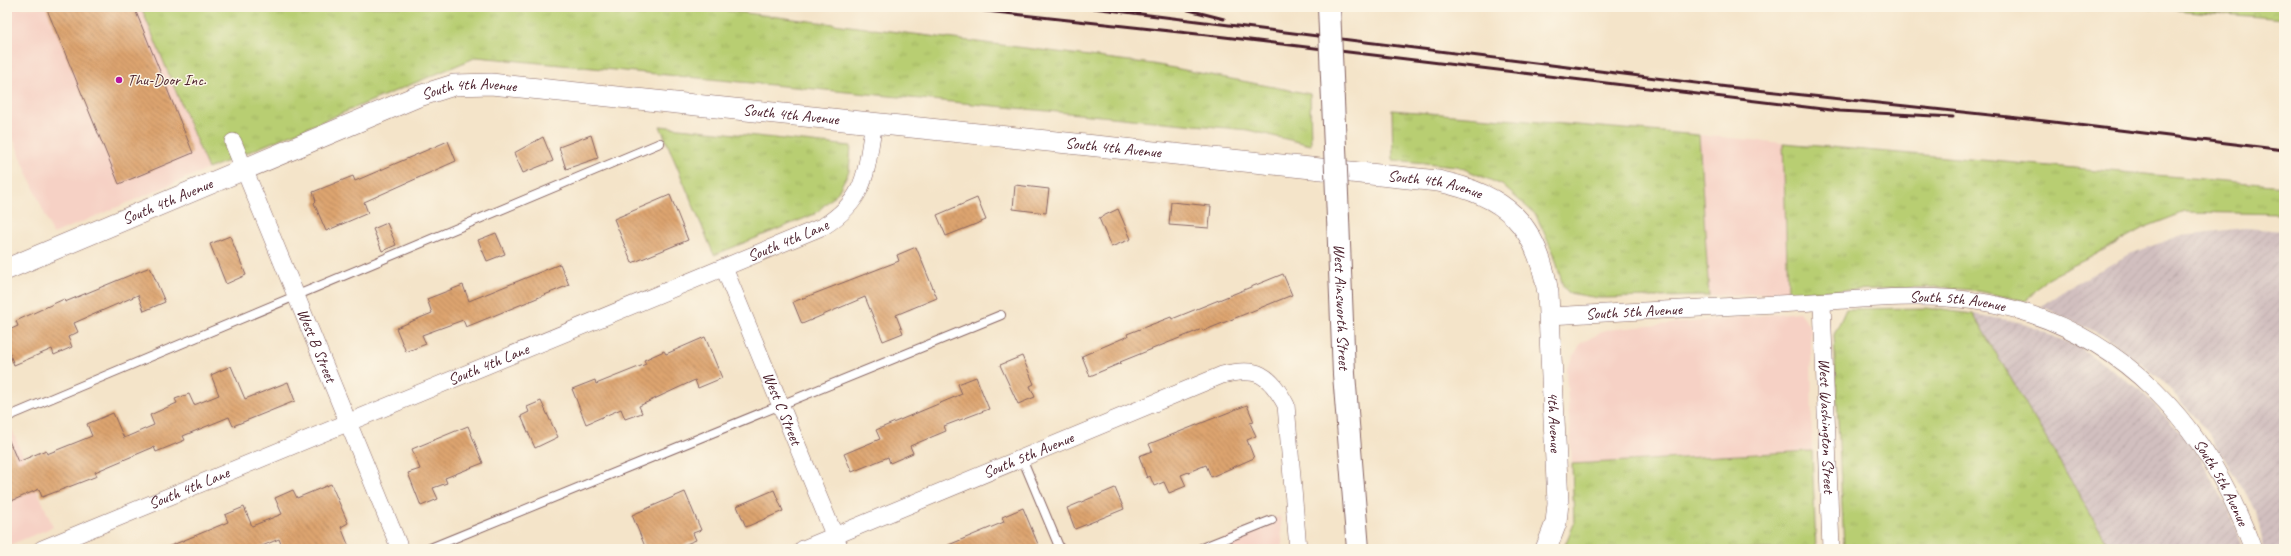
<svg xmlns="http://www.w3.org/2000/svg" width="2291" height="556" font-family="Caveat,sans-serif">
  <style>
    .built { fill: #f6d1c5 }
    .industrial { fill: url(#industrial-furrows) }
    .grass { fill: url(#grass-tufts); stroke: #81764e }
    .park { fill: url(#park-crowns); stroke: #81764e }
    .building { fill: url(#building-back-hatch) }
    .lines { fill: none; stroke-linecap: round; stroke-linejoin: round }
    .service-casing { stroke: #866462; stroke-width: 10 }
    .minor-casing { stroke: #866462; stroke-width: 18 }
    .tertiary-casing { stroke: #866462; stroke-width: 22 }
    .primary-casing { stroke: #866462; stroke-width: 24 }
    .service { stroke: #fff; stroke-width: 8 }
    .minor { stroke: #fff; stroke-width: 17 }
    .tertiary { stroke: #fff; stroke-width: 21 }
    .primary { stroke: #fff; stroke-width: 22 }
    .rail { stroke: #4a1f2b; stroke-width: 3 }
    .primary-bridge-casing { stroke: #866462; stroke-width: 24; stroke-linecap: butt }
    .primary-bridge { stroke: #fff; stroke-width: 22 }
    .poi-dot { fill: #b5179e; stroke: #fcf5e5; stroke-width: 1.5 }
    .labels { text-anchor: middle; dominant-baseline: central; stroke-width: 3; stroke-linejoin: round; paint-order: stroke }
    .poi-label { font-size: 16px; fill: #4a1f2b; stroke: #fcf5e5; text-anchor: start }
    .street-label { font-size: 16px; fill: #4a1f2b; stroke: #fcf5e5 }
  </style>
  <defs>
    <pattern id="industrial-furrows" width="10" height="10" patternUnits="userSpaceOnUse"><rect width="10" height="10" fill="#d1bfbf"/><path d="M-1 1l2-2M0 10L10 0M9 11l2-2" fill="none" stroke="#b5a4a4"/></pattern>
    <pattern id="grass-tufts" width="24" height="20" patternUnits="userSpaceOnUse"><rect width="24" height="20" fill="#b8ce72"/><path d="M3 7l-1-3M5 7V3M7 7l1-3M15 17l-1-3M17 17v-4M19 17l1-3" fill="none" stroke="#a0b063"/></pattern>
    <pattern id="park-crowns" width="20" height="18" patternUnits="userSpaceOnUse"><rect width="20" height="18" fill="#b8ce72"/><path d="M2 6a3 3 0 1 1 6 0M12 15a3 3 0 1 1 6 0" fill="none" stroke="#a0b063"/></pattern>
    <pattern id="building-back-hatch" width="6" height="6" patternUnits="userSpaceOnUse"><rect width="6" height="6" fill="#dda470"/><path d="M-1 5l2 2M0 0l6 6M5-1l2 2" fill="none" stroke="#b5855c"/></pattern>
  </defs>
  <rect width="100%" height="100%" fill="#fcf5e5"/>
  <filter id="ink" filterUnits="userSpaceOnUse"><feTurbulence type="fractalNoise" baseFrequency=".025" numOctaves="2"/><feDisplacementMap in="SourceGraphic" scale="8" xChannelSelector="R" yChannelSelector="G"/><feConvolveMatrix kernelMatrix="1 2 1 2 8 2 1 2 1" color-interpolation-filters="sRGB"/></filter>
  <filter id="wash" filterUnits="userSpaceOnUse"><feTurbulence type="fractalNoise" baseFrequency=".012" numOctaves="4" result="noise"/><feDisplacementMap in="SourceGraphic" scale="16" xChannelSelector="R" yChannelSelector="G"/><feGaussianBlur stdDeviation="0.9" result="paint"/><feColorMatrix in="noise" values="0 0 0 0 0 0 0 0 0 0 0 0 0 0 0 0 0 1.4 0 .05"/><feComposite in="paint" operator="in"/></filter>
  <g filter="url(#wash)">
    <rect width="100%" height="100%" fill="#f4e4c9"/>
    <!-- built -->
    <path class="built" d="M141,7L208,169L53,234L7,124V8Z
      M1699,135L1783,143L1788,292L1709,296Z
      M1799,312L1811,328L1812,451L1572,464L1566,370L1581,343L1606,330Z
      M7,418L53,527L7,546Z
      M1280,516L1283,549H1200Z"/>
    <!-- industrial -->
    <path class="industrial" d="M2245,228L2284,231V549H2264L2256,511L2210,435L2162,380L2106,337L2041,306L2073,285L2130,254L2182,235Z
      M1973,314L2023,323L2082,349L2138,388L2190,442L2226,504L2243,549H2111Z"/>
    <!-- grass -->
    <path class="grass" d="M141,7H698L1153,64L1310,94L1311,145L1248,130L477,57L208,169Z
      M1392,110L1699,135L1709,296L1599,298L1569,293L1563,286L1554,254L1536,215L1502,185L1457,166L1393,160Z
      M660,126L851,146L849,171L838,192L815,214L714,255Z
      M1783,143L2284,186V214L2185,212L2143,228L2093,256L2047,278L2026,301L1972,290L1937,287L1788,292Z
      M1927,308L1973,314L2111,549H1844L1834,335L1846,309Z
      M1812,451L1816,549H1563L1574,524L1572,464Z"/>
    <!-- park -->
    <path class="park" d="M2141,7H2284V19Z"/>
    <g id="blocks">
      <!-- building -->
      <path class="building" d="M46,7H134L193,153L119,184Z
        M591,135L598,158L566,169L559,147Z
        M543,137L553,161L523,173L514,153Z
        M448,141L456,161L364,202L368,213L326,231L314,203L316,201L313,192L353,176L355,181Z
        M1015,185L1049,189L1046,213L1013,209Z
        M670,195L688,240L632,263L614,219Z
        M977,198L986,220L946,236L937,215Z
        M1171,202L1211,206L1209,228L1169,225Z
        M1118,209L1131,239L1111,247L1099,218Z
        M387,223L396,245L382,251L373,229Z
        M496,233L505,254L487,261L478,240Z
        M230,236L246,275L226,284L210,244Z
        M916,247L937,298L896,315L903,333L883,341L865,297L802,324L793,302L899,261L897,255Z
        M560,264L569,285L466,327L463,320L422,335L426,344L406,352L396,328L432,313L427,299L463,285L469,301Z
        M150,267L165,302L144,311L138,295L74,323L78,332L68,337L72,347L54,355L52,349L14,365L7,347V331L18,326L16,321L64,299L65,302Z
        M1283,274L1292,295L1203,331L1202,329L1120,362L1121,363L1090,376L1082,356L1128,336L1127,334L1171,317L1172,319Z
        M705,337L722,378L698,388L695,380L639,406L642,413L625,419L621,409L586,424L572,389L595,380L596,384L646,364L644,360L664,351L666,354Z
        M1022,356L1034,384L1030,386L1035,397L1018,404L1000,365Z
        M231,366L245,399L288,382L295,401L233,426L229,417L183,436L185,440L156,452L154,447L95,472L97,476L66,488L42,497L39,489L7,503V436L18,462L46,450L47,454L92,436L87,424L113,413L124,438L154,425L150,415L177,403L175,399L189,394L194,405L219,395L211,375Z
        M976,377L989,409L944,426L946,431L910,446L913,453L890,463L888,457L852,472L844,454L880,439L876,430L962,394L958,384Z
        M541,401L558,437L535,448L521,416L529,412L527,407Z
        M1247,405L1254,422L1250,423L1256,436L1247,440L1254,458L1211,477L1206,465L1181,475L1186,486L1169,493L1164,482L1154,486L1150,476L1147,478L1139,456L1152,451L1149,444Z
        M468,426L483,463L445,478L447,483L433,488L438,499L421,506L408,473L420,469L412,449Z
        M331,484L348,523L341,527L350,549H283L279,539L255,549H163L228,522L225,515L244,507L252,526L282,514L275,498L293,490L297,498Z
        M1115,488L1124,509L1075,529L1067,508Z
        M774,490L783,511L746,527L737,506Z
        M685,492L701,530L693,533L696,540L674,549H646L632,515Z
        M1023,508L1040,549H939L1004,522L1002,517Z"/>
    </g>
  </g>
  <g filter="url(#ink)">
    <use href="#blocks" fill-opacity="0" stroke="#866462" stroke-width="1"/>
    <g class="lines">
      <!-- service casing -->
      <g class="service-casing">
        <path id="service" d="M7,417L660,143
          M1022,458L1060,549
          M428,549L1001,315
          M1199,549L1272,520"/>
      </g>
      <!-- minor casing -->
      <g class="minor-casing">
        <g id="minor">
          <path id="s1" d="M233,142L400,549"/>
          <path id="s2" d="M724,268L840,549"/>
          <path id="s3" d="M1822,302L1831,549"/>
          <path id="s4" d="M1549,316C1631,312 1713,308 1795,303C1859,300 1925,291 1988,303C2122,329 2208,426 2253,549"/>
          <path id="s5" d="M42,549L824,226C869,197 865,171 874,123"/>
          <path id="s6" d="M803,549L1222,375C1257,366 1269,374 1286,405L1298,549"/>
        </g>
      </g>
      <!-- tertiary casing -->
      <g class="tertiary-casing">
        <g id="tertiary">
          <path id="s7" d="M7,269L416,97L454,85L491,84L1438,181C1506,195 1537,224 1548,293L1558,503L1556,523L1546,549"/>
        </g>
      </g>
      <!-- primary casing -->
      <g class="primary-casing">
        <g id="primary">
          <path id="s8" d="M1338,218L1344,374L1358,549"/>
        </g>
      </g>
      <!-- service -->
      <use href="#service" class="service"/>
      <!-- minor -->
      <use href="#minor" class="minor"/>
      <!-- tertiary -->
      <use href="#tertiary" class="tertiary"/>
      <!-- primary -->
      <use href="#primary" class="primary"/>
      <!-- rail -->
      <path class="rail" d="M950,7L1216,36L1839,111L1953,117
        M1085,7L1728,87L2045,121L2284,150
        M1177,7L1224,19"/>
      <!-- primary-bridge casing -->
      <g class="primary-bridge-casing">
        <path id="primary-bridge" d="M1329,7L1338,218"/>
      </g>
      <!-- primary-bridge -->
      <use href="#primary-bridge" class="primary-bridge"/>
    </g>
  </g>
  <!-- markers -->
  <circle class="poi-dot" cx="119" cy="80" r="4"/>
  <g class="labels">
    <!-- poi labels -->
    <g class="poi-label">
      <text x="127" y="80">Thu-Door Inc.</text>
    </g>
    <!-- street labels -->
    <g class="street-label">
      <text stroke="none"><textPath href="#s7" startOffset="498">South 4th Avenue</textPath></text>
      <text stroke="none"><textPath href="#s7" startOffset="822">South 4th Avenue</textPath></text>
      <text stroke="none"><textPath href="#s7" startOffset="1146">South 4th Avenue</textPath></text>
      <text stroke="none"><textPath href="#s7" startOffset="1470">South 4th Avenue</textPath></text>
      <text stroke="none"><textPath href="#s7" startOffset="174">South 4th Avenue</textPath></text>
      <text stroke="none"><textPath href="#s5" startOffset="807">South 4th Lane</textPath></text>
      <text stroke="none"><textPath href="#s4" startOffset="409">South 5th Avenue</textPath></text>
      <text stroke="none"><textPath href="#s8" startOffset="89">West Ainsworth Street</textPath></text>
      <text stroke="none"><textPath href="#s4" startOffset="85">South 5th Avenue</textPath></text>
      <text stroke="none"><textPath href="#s1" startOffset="220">West B Street</textPath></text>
      <text stroke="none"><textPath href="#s5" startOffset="483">South 4th Lane</textPath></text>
      <text stroke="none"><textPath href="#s2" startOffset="152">West C Street</textPath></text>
      <text stroke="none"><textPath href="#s7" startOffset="1772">4th Avenue</textPath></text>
      <text stroke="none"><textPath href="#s3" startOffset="124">West Washington Street</textPath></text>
      <text stroke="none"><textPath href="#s6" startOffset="244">South 5th Avenue</textPath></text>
      <text stroke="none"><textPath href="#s4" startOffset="745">South 5th Avenue</textPath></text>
      <text stroke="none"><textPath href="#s5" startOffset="159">South 4th Lane</textPath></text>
    </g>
  </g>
  <!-- margin -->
  <rect width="2291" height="556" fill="none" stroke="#fcf5e5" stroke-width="24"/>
</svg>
